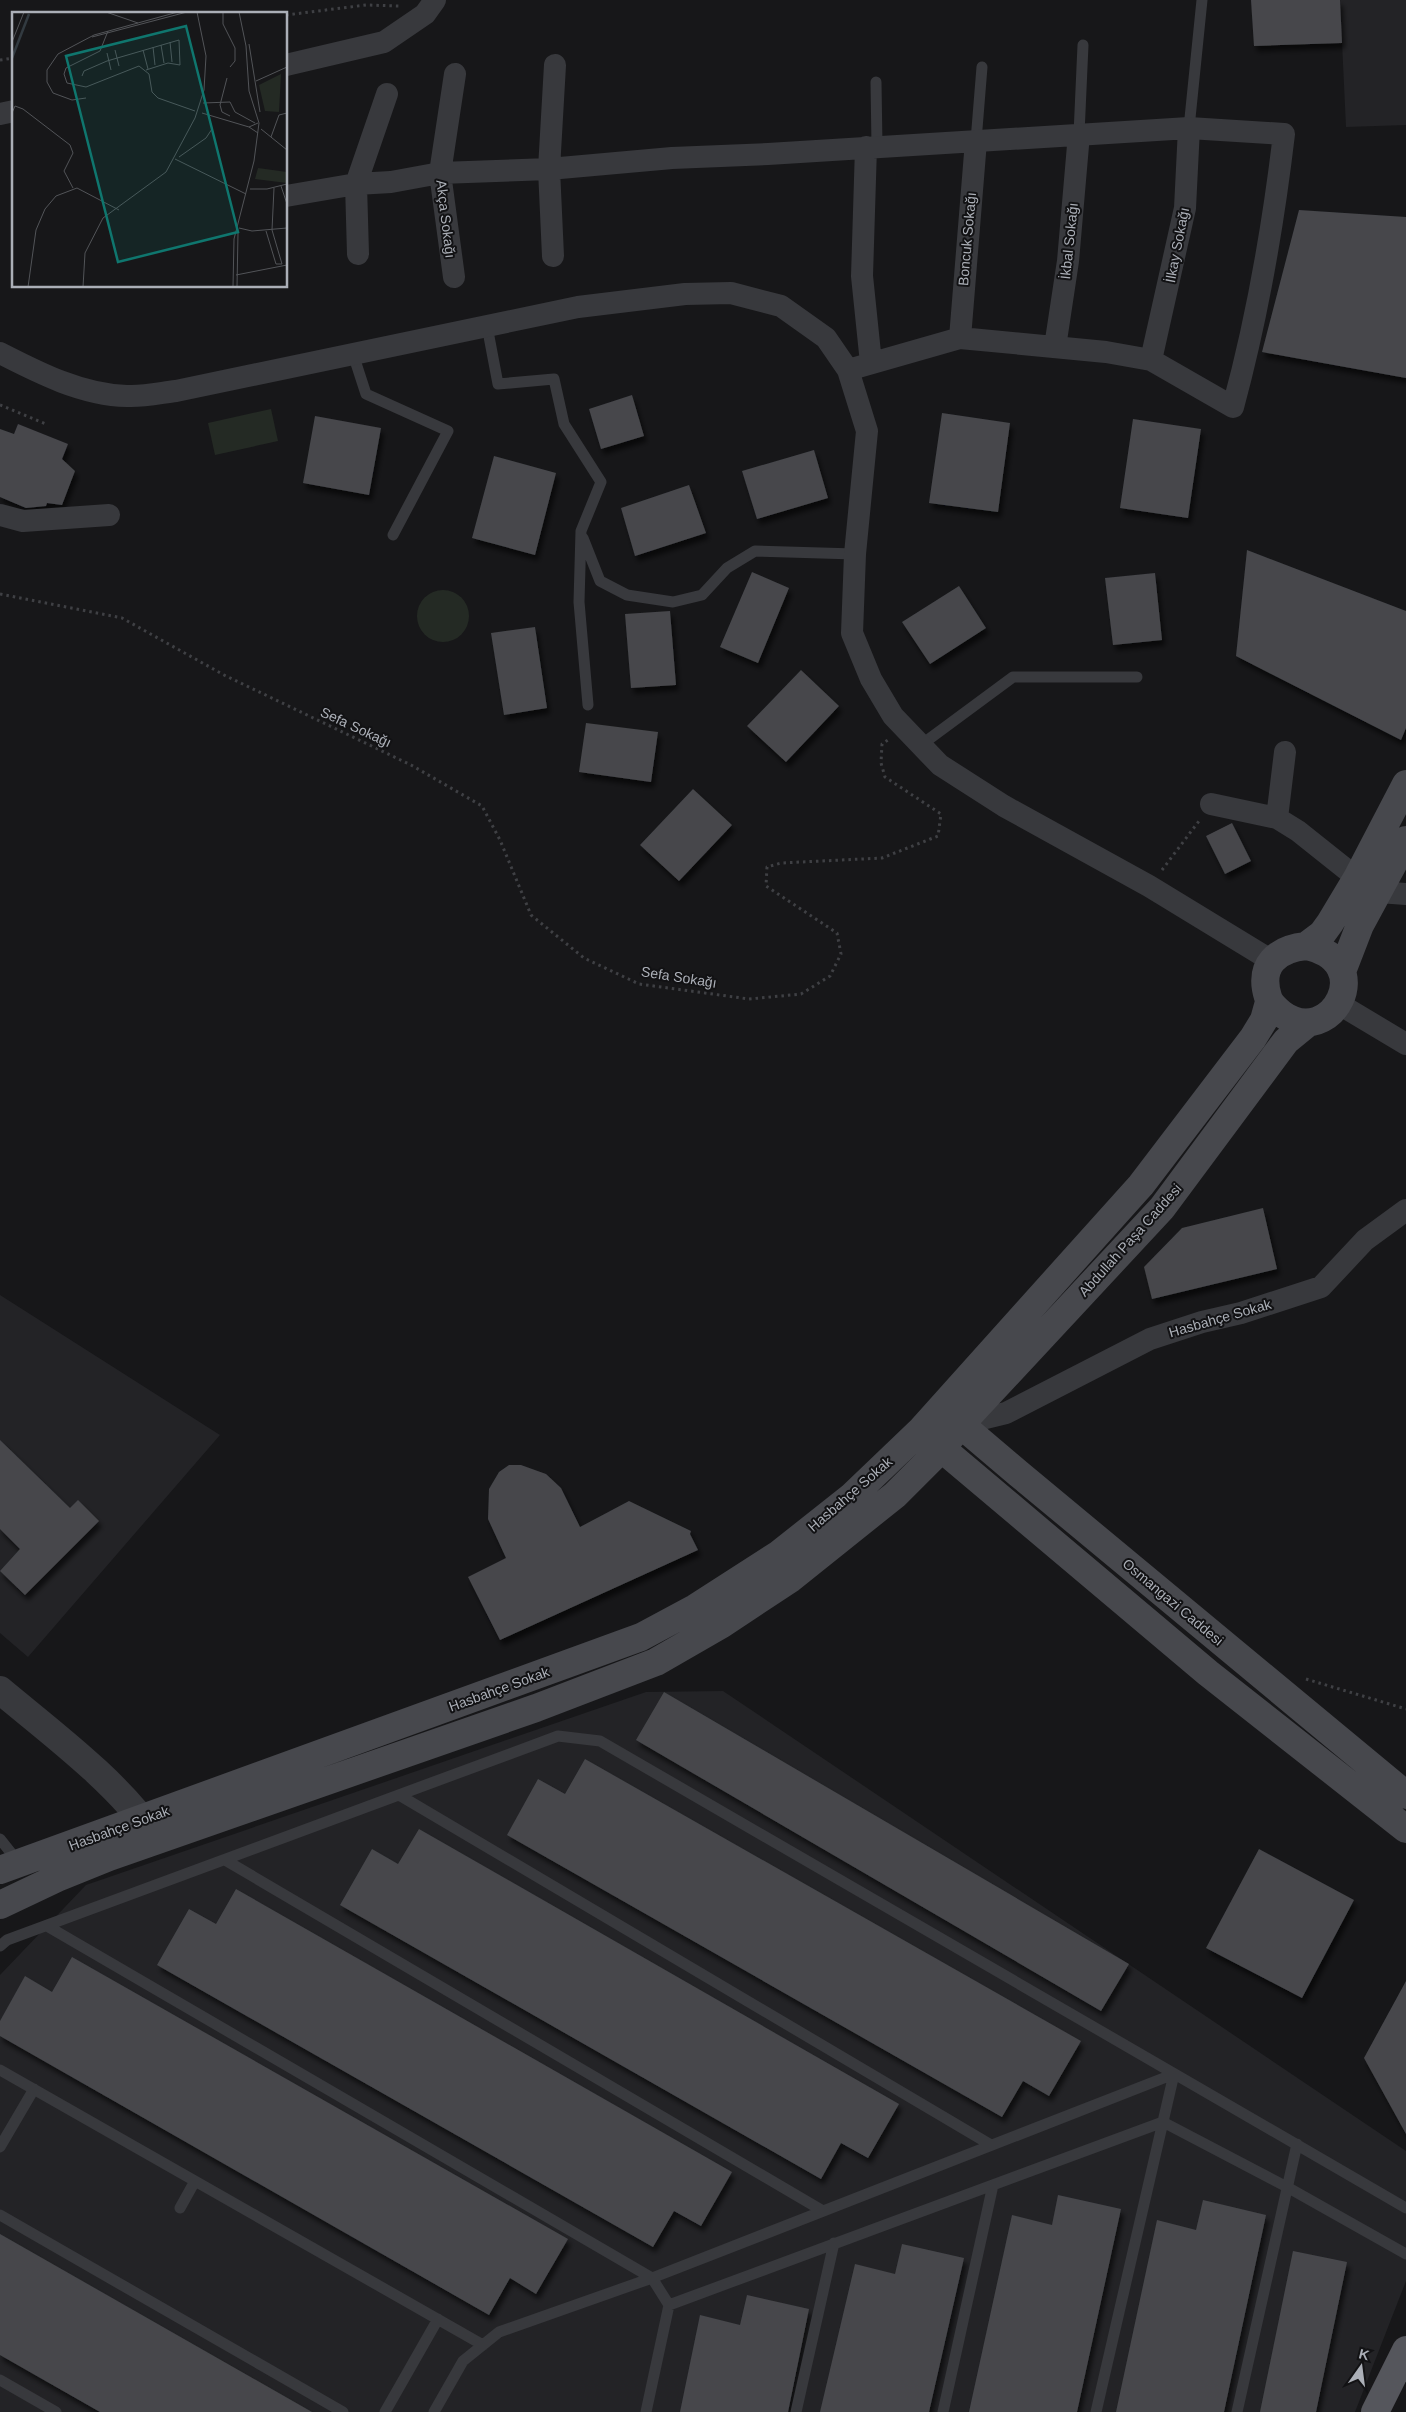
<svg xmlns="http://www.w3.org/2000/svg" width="1406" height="2412" font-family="Helvetica,sans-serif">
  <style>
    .built { fill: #232326 }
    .green { fill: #242a24 }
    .building { fill: #46474b; filter: url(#shadow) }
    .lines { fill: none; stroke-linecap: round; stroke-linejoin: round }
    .path { stroke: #3f4044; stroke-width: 3; stroke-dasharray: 2.5 4; stroke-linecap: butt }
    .service { stroke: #38393d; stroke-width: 11 }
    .minor { stroke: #38393d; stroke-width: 22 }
    .tertiary { stroke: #38393d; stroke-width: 28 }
    .secondary { stroke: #47484d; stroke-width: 28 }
    .primary { stroke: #55565c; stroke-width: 28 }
    .labels { text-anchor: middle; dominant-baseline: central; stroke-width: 4; stroke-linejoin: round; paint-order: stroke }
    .street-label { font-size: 14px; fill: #abafb7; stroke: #121214 }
    .inset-river { fill: none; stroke: #323a40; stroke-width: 2.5 }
    .inset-road { fill: none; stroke: #525458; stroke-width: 1 }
    .view { fill: #0f766e; fill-opacity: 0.15; stroke: #0f766e; stroke-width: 2.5 }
    .inset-edge { fill: none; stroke: #abafb7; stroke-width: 2.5 }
  </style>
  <defs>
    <filter id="shadow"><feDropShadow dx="3" dy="5.5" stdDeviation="2.5" flood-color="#0009"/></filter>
  </defs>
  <rect width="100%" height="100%" fill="#171719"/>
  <path class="built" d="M1340,0H1406V125L1346,127Z
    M0,1295L220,1435L28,1657L0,1633Z
    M723,1691L1406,2151V2281L1355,2412H0V1975L86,1885L646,1692Z"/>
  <path class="green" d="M271,409L278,441L215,455L208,423Z
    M417 616a26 26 0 1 1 52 0a26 26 0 1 1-52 0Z"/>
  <path class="building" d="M1251,0H1340L1342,43L1254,46Z
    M1299,210L1406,217V378L1262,352Z
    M632,395L644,436L601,449L589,409Z
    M942,413L1010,423L998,512L929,503Z
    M315,416L381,428L369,495L303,483Z
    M1133,419L1201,429L1188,518L1120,508Z
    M18,424L68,444L62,459L75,471L62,505L47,503L46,506L26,508L0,497V429L14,434Z
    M814,450L828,498L757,519L742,471Z
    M494,456L556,473L535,555L472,538Z
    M689,485L706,533L635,556L621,508Z
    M1247,550L1406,611V728L1401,740L1236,656Z
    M752,572L789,588L758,663L720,647Z
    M1155,573L1162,640L1113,645L1105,578Z
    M959,586L986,628L930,664L902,622Z
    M670,611L676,685L631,688L625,614Z
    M535,627L547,708L504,715L491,633Z
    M801,670L839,706L786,762L747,726Z
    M586,723L658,732L651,782L579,772Z
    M693,789L732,825L679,881L640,845Z
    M1232,823L1251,861L1225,874L1206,836Z
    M1263,1208L1277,1269L1152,1299L1144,1267L1182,1228Z
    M0,1440L70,1508L78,1500L99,1521L25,1595L0,1571L20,1549L0,1529Z
    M509,1465H521L546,1474L561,1488L580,1527L629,1501L691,1531L690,1534L698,1550L500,1640L468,1577L506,1558L488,1519L489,1489L499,1472Z
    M664,1692L1129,1964L1101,2011L636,1740Z
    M585,1759L1081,2041L1049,2096L1023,2081L1002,2117L507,1835L538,1779L565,1794Z
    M419,1829L899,2104L868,2158L841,2143L821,2179L340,1905L372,1849L398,1864Z
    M1259,1849L1354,1900L1302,1998L1206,1948Z
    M236,1889L732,2172L701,2226L674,2211L653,2247L157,1965L189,1909L216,1924Z
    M72,1957L568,2239L536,2294L510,2278L489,2315L0,2036V2021L25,1976L52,1992Z
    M1406,1981V2134L1364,2058Z
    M1058,2195L1121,2209L1077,2412H969L1012,2215L1052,2225Z
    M1203,2200L1266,2215L1224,2412H1116L1157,2220L1196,2230Z
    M0,2234L312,2412H100L0,2355Z
    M902,2244L964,2258L929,2412H820L855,2264L895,2274Z
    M1293,2251L1347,2262L1316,2412H1260Z
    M747,2295L809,2309L788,2412H680L700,2315L740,2325Z"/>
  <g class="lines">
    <path class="path" d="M286,15L366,5L400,6
      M0,60L14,58
      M0,405L46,424
      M0,594L122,618L224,675L411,765L482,806L500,840L531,915L584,958L639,984L749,999L801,994L830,976L841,954L837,933L766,886L767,867L781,863L882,858L938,836L941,814L885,777L881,763L882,744L888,740
      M1162,870L1199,821
      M1306,1679L1406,1709"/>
    <path class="service" d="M876,82L877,146
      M1189,128L1202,0
      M1079,134L1083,45
      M976,141L982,67
      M487,326L498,384L554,379L564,424L601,482L581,531L579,602L588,705
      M353,354L366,394L448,431L393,535
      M583,538L600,581L627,595L673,602L702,595L727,568L755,551L855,554
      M921,745L1013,677H1137
      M399,1795L991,2145
      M0,1839L19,1863
      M225,1860L823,2211
      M47,1926L652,2278L669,2305L646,2412
      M0,1946L7,1940L558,1736L600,1741L1406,2208
      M0,2070L483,2345
      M0,2147L34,2089
      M180,2208L195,2181
      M0,2215L343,2412
      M669,2305L1163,2122L1287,2187L1406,2254
      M0,2380L56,2412
      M385,2412L438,2319
      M434,2412L463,2361L499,2332L652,2278L1174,2074
      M796,2412L834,2243
      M943,2412L993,2185
      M1096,2412L1174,2074
      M1237,2412L1297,2144"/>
    <path class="minor" d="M286,65L384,42L425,14L435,0
      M0,114L14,111
      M866,147L862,276L871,363
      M286,196L356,184L391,182L440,173L549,169L672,158L768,154L1189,128L1284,134C1273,227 1258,315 1233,407L1151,360L1106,352L960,338L848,370
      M358,254L356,184L387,94
      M553,256L549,169L555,65
      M454,277L440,173L455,74
      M960,338L976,141
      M1055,347L1068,261L1079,134
      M0,353C39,373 82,395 127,396C143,397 160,393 176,391L578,307L685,294L731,293L781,306L826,338L848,370L867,431L855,554L852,633L871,679L893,716L940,765L1004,806L1149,886L1272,961
      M1151,360L1185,208L1189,128
      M0,515L23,521L109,515
      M1211,804L1277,818L1298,831L1357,878
      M1277,818L1285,752
      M1379,892L1406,894
      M1339,1004L1406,1044
      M961,1424L1006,1413L1150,1339L1202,1322L1241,1313L1321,1287L1365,1240L1406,1210"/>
    <path class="tertiary" d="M0,1690C49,1731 119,1783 154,1836"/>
    <path class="secondary" d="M1306,946C1380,961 1331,1050 1282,1014C1276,1009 1270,1004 1268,997C1258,965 1277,949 1306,946Z
      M1306,946L1322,934L1330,923L1357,878L1406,784
      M1343,969L1360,925L1406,840
      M946,1412L1019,1474L1406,1795
      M928,1437L1208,1673L1406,1829
      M0,1870L641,1637L695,1608L779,1554L851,1497L921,1430L1141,1185L1253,1038L1264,1020L1269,1002
      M0,1905L57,1878L109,1857L536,1708L656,1662L722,1624L790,1579L895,1495L942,1448L961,1424L1162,1208L1286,1041L1308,1023"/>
    <path class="primary" d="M1375,2412L1406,2350"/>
  </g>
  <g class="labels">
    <g class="street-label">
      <text transform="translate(446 219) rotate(83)">Akça Sokağı</text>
      <text transform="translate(967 239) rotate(-85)">Boncuk Sokağı</text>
      <text transform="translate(1069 241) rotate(-84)">İkbal Sokağı</text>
      <text transform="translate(1177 245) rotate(-79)">İlkay Sokağı</text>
      <text transform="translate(356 727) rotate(25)">Sefa Sokağı</text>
      <text transform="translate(679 977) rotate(9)">Sefa Sokağı</text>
      <text transform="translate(1130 1240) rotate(-48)">Abdullah Paşa Caddesi</text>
      <text transform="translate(1220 1318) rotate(-16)">Hasbahçe Sokak</text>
      <text transform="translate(850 1494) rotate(-41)">Hasbahçe Sokak</text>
      <text transform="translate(1173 1602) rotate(40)">Osmangazi Caddesi</text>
      <text transform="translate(499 1689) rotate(-20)">Hasbahçe Sokak</text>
      <text transform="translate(119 1828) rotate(-20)">Hasbahçe Sokak</text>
    </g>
  </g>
  <g transform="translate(12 12)">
    <rect width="275" height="275" fill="#171719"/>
    <path d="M269,62L267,100L253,99L247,73ZM246,156L275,160V171L243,167Z" fill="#242a24"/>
    <path class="inset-river" d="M0,46L17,2"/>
    <path class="inset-road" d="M94,0L126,11M211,0V12L223,36V49L218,55M96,19L88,39L54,56L52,62L55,71L74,75L127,54L137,62L140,80L146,86L183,99M80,25L175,0M0,30L12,0M158,30L160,50M237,32L248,100M149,33L152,51M141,35L143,53M103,38L107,54M131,38L136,57M95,41L99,58M70,64L72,59L95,49L167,28L168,53L156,51L134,58M215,66L208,93L210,100L218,104M244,69L275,55M74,86L60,88L41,81L35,70V58L46,42L82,23L166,0M191,91L218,90L223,100L243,111M0,101L3,94L11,97L58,133L61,141L52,159L61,176M190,101L237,115M249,117L275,138M246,121L237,115L246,111M259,125L267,103L275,101M167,145L194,126L200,117M163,147L234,182M269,174L275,192M238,177H255L275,172M227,216L240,219L275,216M254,219L264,252H270L260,218L262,176M224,263L275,253M16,275L24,218L33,197L44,184L65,176L107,198M71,275L73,241L91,206L154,160L183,106L192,78L194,44L185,0M221,275L222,227L242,149L247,111L237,79L234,34L227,0M225,275L226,221"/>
    <path class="view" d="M174,14L226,220L106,250L54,44Z"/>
    <rect width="275" height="275" class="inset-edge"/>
  </g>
  <g transform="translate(1361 2367) rotate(14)" stroke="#121214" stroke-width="4" paint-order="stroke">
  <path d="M0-4L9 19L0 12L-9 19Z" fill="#abafb7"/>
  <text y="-8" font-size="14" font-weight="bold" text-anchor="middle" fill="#abafb7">K</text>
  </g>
</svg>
